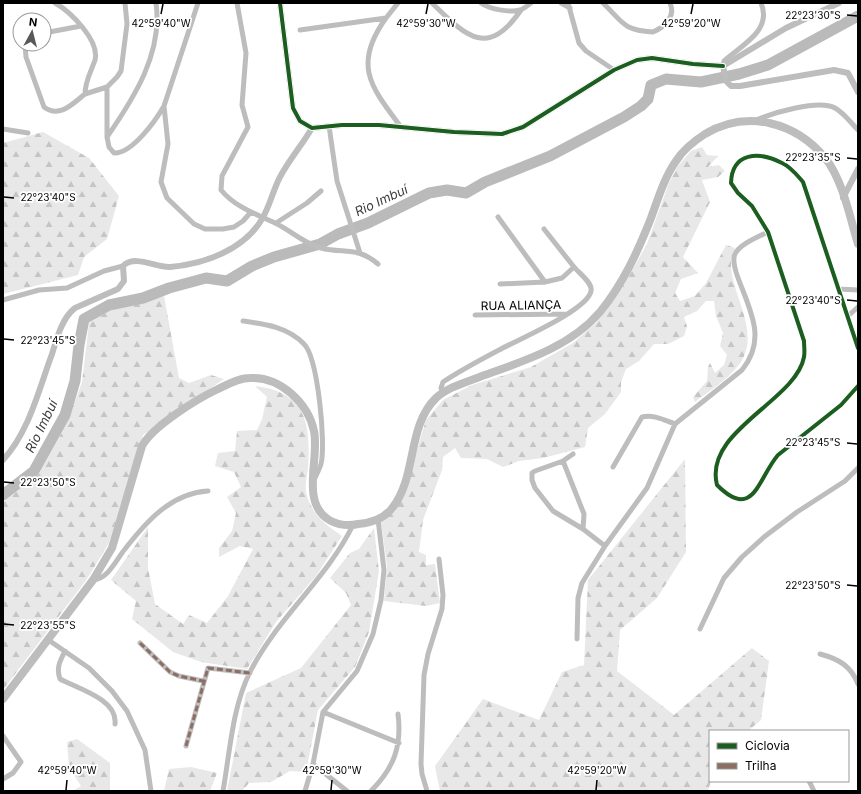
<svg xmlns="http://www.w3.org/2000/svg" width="861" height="794" font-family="Inter,sans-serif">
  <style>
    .forest { fill: url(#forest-firs) }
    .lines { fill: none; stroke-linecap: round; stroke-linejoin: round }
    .river { stroke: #bababa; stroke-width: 11 }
    .minor { stroke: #bdbdbd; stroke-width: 5 }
    .tertiary { stroke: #bdbdbd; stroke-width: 6 }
    .primary { stroke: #bdbdbd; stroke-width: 8 }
    .quiet { stroke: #8d6e63; stroke-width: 3; stroke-dasharray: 6 3; stroke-linecap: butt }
    .cycleway-casing { stroke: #fff; stroke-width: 6 }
    .cycleway { stroke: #1b5e20; stroke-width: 4 }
    .ticks { fill: none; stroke: #000; stroke-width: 1.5 }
    .labels { text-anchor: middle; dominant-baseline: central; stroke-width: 3.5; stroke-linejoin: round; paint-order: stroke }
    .street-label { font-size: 12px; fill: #000; stroke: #fff }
    .water-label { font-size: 13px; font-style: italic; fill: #3e3e3e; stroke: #fff }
    .ticks-label { font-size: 10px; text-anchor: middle; fill: #000; stroke: #fff; stroke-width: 3.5; stroke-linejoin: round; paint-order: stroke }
  </style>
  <defs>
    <pattern id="forest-firs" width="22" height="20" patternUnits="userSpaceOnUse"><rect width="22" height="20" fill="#e8e8e8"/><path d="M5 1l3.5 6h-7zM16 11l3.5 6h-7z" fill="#c5c5c5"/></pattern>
  </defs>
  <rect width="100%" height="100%" fill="#fff"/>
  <path class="forest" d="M43,132L89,158L119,196L107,239L84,257L78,275L3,294V143Z
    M702,147L707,155L718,156L708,167L719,165L725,171L718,177L702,180L710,202L683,257L698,273L681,279L675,293L680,301L695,296L706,283L726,245L735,248C717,280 768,329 738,366C727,380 709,391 695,402L693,397L707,381L708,367L710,363L715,373L724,365L727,355L720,346L723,333L716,316L714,301H706L697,311L684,317L687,326L684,336L668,344H654L639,361L626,369L621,382V392L605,414L588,428L585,447L543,458L519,461L503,467L487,459L461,458L455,448L443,457L442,470L423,520L419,552L426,555V565L435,564L440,603L426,606L384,601L387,567L381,521L396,510L404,493L426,420L443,400L472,385L531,367L573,343L597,322L625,283L647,244L669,183L677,167L691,151Z
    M164,296L179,378L189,383L211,375L224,379L143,435L109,543L87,579L3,690V502L39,474L67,423L82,382L89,323L110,310Z
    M255,386C306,392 311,423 308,468C307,476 304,488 307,496C314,517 325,524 342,536L316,576L276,622L247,669L201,662L173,652L132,619L136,601L111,580L148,527V568L155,604L183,624L189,615L207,623L228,596L253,549L240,546L219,557V548L232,531L236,513L227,497L241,487L234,472L215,466L218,453L235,451L237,431L257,430L262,419L267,397Z
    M685,459L686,552L657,598L620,630L617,671L674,715L752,648L769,661L761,720L748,731H710L711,781L708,791H440L435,766L483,699L539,720L562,672L584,665L588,580Z
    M374,528L379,571L369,632L355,667L318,710L306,772L290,771L271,782L249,783L242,791H227L246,693L301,668L351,605L346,593L330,578L350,553L359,549Z
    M77,739L110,763V791H73L81,786L69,767L67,742Z
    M191,767L217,773L210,791H164L169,769Z"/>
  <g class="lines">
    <path class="river" d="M3,495L34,471L65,415L75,381L79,345L84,319L109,305L143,298L169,288L206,278L227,281L252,266L274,257L320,244L338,234L368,223L429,193L447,190L466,193L485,182L550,156L624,117L641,106L648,99L651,85L666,79L701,82L739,74L768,65L858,16"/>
    <path class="minor" d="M55,3C71,12 100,41 95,60C91,72 85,81 85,94L107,87
      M156,3C163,53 134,98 107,137L109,147L114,153C132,154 156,120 164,106L198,3
      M237,3L246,53L242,105L248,127L222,176L221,190C235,207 256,214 275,223C292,231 301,242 321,248C344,254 357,246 378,264
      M432,3C466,36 487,59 521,10
      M481,3C489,9 510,13 520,10C524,9 528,5 531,3
      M561,3L570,8
      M568,3L579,43L586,51L614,70
      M603,3C623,22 622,30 653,32C665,27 676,16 670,3
      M386,18C352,65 371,87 401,127
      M300,30L386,18L398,3
      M44,33L81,26
      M25,44L26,57L44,107C60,119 73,103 85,94
      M723,66L724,61C740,46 773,31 761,3
      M164,106L168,144L161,182L167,198L194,224L205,229H223L234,227L243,221L251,212
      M756,120C773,113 818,99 835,108C844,113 851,123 858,130
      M329,126L337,181L360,253
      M3,129L28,133
      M107,137V87L117,77L121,71L127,24L125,3
      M498,217L545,282
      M276,223L307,203L321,191
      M544,229L574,267
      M838,289L858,290
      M3,300L39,290L67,288L104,271L123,266
      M475,315L567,314
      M848,316L858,307
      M243,321C265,324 288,327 304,344C318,358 326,444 321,464C320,468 317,473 315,478
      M858,348L803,182C797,175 791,167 782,163C759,151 732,152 731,183L738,193L752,206L768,232L804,341C804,346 805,352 804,357C796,401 703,431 717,485C754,522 758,478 778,455L841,405L858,386
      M444,393L441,388L443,382C461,370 480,360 499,350C517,340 588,310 591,291C593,283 579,273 574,267L562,278L545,282L500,284
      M573,454L563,461L535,471L532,473V480L535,488L553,511L583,529L605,546
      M563,461L584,514L583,529
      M613,467L642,417C653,414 664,420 675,424
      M93,580C108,579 116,560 125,549C146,522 171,493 208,491
      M700,629L724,578L742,557L764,537L797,512L845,481L858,468
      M47,639L89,668L112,691L127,711L145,750L151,791
      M577,639L578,598L582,583L605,546L647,488L675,424L742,370C768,338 749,309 737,275C735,269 732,260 735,254C740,244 758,237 768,232
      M140,643L170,672L179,676L203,681
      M65,651C60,661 56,668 60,679C76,688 118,699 115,724
      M820,654C839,659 851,666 858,684
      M323,712L399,743
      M3,736L21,762L13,773L3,779
      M186,746L208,668L250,673
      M313,764L347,791
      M809,781L814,791
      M223,791C230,752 232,708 250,672C277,618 326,580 353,525
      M305,791L313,764L323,712L357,671L373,634L381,600L384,570L378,519
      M371,791C394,768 402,746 398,714
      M427,791L422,774L421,764L424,675L428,654L442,609L443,595L439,559"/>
    <path class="tertiary" d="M280,3L293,108L300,121L312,128L342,125H379L454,132L502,134L523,127L614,70L637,60L652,58L693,64L723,66
      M723,66L726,81L731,86H740L834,70L848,73L858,92
      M723,66L786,28L839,3
      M843,198L858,169
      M3,460C29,432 39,389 52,354C57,338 62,318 75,308L118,289L124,281L123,266C135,254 156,268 170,267C204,264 244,250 262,219C270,206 273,190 280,177C289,160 302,145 312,128"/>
    <path class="primary" d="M3,699L93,580L112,548L142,446C153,426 197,399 218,389C228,384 239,378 250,378C280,376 308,403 314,431C320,459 299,504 331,521C339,525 349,526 358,524C371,523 385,518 393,507C417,476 407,426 436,398C448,387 467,382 482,376C524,361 570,347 600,312C623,284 638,251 651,218C658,199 664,178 676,161C683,150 694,141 705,134C747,109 796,122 826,159C843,181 850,218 858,244"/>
    <path class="quiet" d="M140,643L170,672L179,676L203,681
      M186,746L208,668L250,673"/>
    <g class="cycleway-casing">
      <path id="cycleway" d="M280,3L293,108L300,121L312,128L342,125H379L454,132L502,134L523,127L614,70L637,60L652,58L693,64L723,66
        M858,348L803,182C797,175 791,167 782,163C759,151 732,152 731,183L738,193L752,206L768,232L804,341C804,346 805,352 804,357C796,401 703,431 717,485C754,522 758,478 778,455L841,405L858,386"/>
    </g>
    <use href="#cycleway" class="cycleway"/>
  </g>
  <path class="ticks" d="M161,14L163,4M426,14L428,4M691,14L693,4M847,15L857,16M847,158L857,159M4,197L14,198M847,300L857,301M4,339L14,340M847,443L857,444M4,482L14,483M847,585L857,586M4,624L14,625M66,790L67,780M331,790L332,780M596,790L597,780"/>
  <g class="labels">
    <g class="street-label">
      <text transform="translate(521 305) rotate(-1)">RUA ALIANÇA</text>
    </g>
    <g class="water-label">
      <text transform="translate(381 200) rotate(-25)">Rio Imbuí</text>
      <text transform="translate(41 426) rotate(-64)">Rio Imbuí</text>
    </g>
  </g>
  <g class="ticks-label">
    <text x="813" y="19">22°23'30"S</text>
    <text x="161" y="27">42°59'40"W</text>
    <text x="426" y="27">42°59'30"W</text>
    <text x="691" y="27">42°59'20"W</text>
    <text x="813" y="161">22°23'35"S</text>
    <text x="48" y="201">22°23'40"S</text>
    <text x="813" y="304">22°23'40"S</text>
    <text x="48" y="344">22°23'45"S</text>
    <text x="813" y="446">22°23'45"S</text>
    <text x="48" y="486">22°23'50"S</text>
    <text x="813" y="589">22°23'50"S</text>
    <text x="48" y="629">22°23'55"S</text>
    <text x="67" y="774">42°59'40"W</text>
    <text x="332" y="774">42°59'30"W</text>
    <text x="597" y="774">42°59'20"W</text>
  </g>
  <rect width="861" height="794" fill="none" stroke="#000000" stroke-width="8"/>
  <rect x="709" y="730" width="140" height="52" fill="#ffffff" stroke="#999999"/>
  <rect x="717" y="743" width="20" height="6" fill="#1b5e20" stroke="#999999"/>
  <text x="745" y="750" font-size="12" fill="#000000">Ciclovia</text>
  <rect x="717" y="763" width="20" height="6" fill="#8d6e63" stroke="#999999"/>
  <text x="745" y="770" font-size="12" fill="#000000">Trilha</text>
  <g transform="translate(32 32) rotate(7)"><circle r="19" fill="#ffffff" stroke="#999999"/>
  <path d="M0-3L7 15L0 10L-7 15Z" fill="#595959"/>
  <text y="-6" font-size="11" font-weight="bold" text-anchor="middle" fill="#000000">N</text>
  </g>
</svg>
